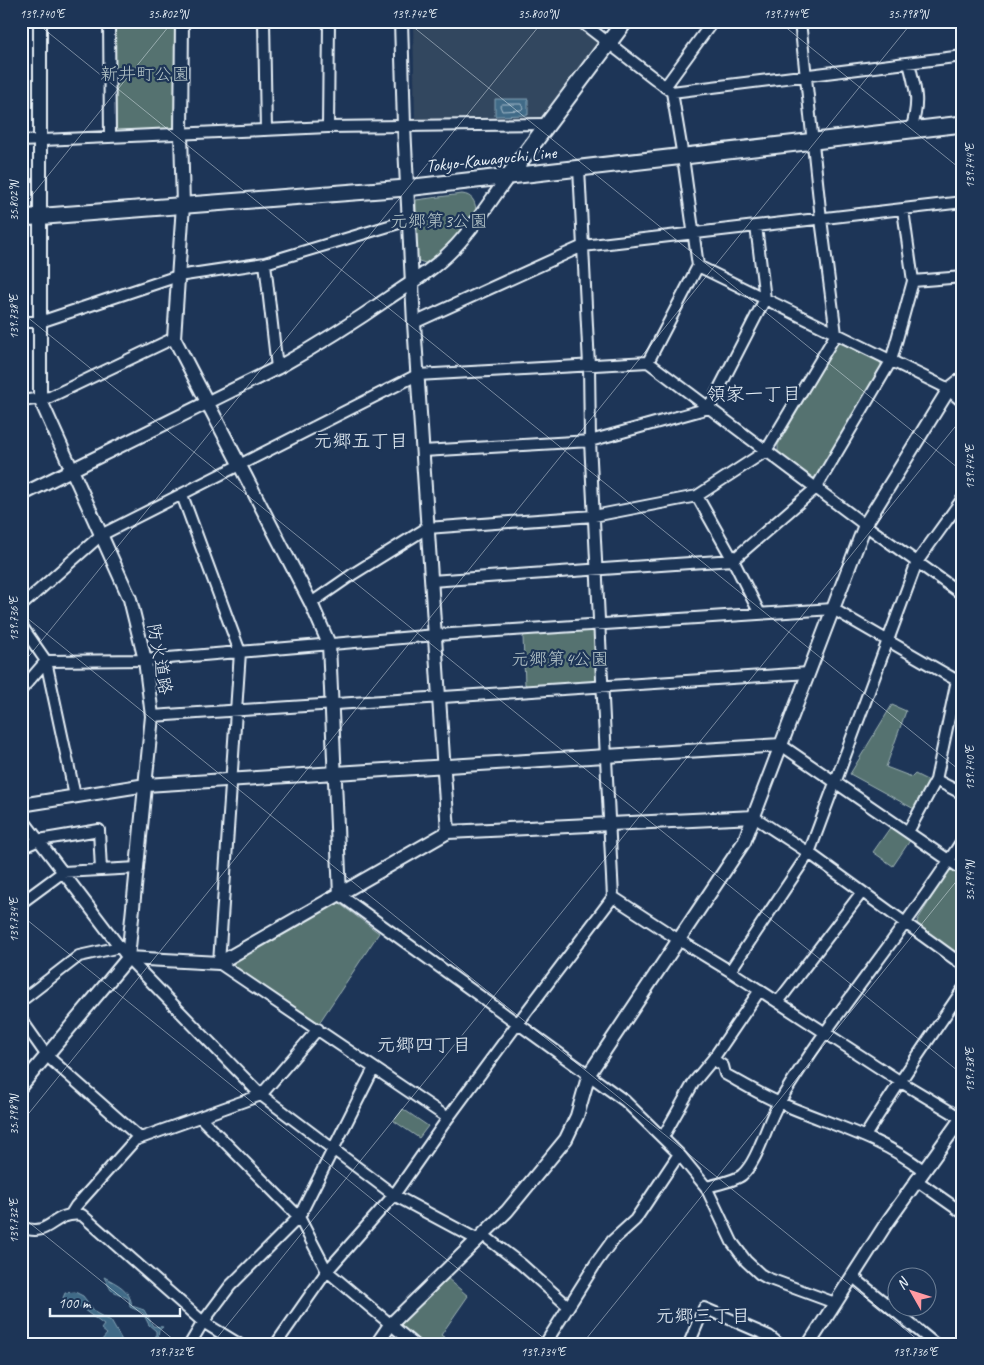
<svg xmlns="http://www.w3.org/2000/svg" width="984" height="1365" font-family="Caveat,'Klee One',sans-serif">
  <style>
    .built { fill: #33465f }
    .green { fill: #557270; stroke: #9eb2b4 }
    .water { fill: #406b87; stroke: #83a1b4 }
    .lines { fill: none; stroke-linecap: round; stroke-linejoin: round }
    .shore { stroke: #a5bbcb; stroke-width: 1 }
    .minor-casing { stroke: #e8f1f8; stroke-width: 14 }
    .tertiary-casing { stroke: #e8f1f8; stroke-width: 16 }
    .secondary-casing { stroke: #e8f1f8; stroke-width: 19 }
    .minor { stroke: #1d3557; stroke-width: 10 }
    .tertiary { stroke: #1d3557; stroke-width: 12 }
    .secondary { stroke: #1d3557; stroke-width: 15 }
    .ticks { fill: none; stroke: #e8f1f8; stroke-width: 1; stroke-opacity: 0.45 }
    .labels { text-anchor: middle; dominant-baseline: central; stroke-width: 4.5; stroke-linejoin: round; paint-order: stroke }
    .park-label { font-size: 18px; fill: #b5c5c8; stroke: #1d3557 }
    .street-label { font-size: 18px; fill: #e8f1f8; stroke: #1d3557 }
    .neighbourhood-label { font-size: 19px; fill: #e8f1f8; stroke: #1d3557 }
    .neatline { fill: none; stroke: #e8f1f8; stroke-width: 2 }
    .ticks-label { font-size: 12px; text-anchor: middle; fill: #e8f1f8 }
  </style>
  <rect width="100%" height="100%" fill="#1d3557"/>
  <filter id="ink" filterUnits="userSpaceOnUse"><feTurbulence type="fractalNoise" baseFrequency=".02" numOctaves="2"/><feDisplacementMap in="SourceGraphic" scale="10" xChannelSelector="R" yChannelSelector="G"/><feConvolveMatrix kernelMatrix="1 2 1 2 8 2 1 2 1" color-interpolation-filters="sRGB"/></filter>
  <g filter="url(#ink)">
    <path class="built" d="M413,21H573L599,40V46L546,116L541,119L418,121L415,118Z"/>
    <path class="green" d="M112,21H177V126L173,131L117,133L113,129Z
      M462,194C472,195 475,201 476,210L453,240L430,262L425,263L419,261L416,258L414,214H416V200Z
      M837,343H840L880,362L882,368L818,477L813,478L778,452V445Z
      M591,630L595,634L597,678L592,684L529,688L525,684L523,637L526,634Z
      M892,705L906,711L886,767L912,777L915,774L931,782L916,810L850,774Z
      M892,825L911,839L893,866L873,852Z
      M949,870H954L963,875V959L918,926L917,921Z
      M340,904L379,933L319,1023L233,966L235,959L333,905Z
      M403,1109L428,1126L419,1138L394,1121Z
      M447,1278L468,1296L441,1335L453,1344H419L399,1328L398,1324Z"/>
    <path class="water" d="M495,99H528V115L495,116Z
      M104,1277C117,1284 130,1289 132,1306L144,1310L153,1326L163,1327L159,1330L158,1338L154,1344H152L156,1337V1331L149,1325L143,1313L130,1307L129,1299L111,1290Z
      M65,1293L75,1292L83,1296L96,1313L111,1321L124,1344H102L101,1341L107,1334L101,1329L104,1325L75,1303L73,1305L63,1298Z"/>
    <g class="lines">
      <path class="shore" d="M503,104H521L523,108L521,110L502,111L500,106Z"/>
      <g class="minor-casing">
        <path id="minor" d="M109,21L110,136
          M264,21L266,130
          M580,21L672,92L683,157L698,266L648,362
          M909,63C916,91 920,101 911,130
          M665,87L713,21
          M672,92L963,56
          M328,127L329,21
          M21,141L328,127L547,124
          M265,263L277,368
          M698,266L949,389
          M913,281L963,277
          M21,322H40L178,276L265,263L409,220
          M414,323L583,246L963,202
          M21,401L50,397L174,338
          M423,451L590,441L709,408L765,299L756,226
          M182,495L240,652L219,963L448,1118
          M697,496L733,560L760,614
          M431,581L733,560L816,488L891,361L913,281L903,210
          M311,603L353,574L427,528L594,516L697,496L766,451L836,334L821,219L800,21
          M21,606L101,535L417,375L648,362L865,525L963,595
          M21,625L46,661L75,796
          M21,690L46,661L145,660L436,635L833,609L963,684
          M152,716L809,673
          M781,745L963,870
          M936,780L963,794
          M21,817L128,958L261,1095L394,1195L478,1240
          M754,817L809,853L963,965
          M908,832L936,780L957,680
          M21,848L39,840L99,830L101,870
          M340,895L625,1101L679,1154L706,1187L732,1242L746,1261L760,1274L767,1278L835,1303
          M613,897L679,940L730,971L901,1082L961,1118
          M21,903L63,872L138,868
          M730,971L809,853L917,562L963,498
          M21,1001L79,956L120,947
          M778,1002L862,892
          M21,1019L47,1056L140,1138
          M713,1059L723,1066L725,1074C743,1084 761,1095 780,1103C828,1124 881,1137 923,1170
          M200,1117L299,1217L327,1271L414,1344
          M865,1136C896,1086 930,1038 963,989
          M663,1137L694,1082L713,1059L760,990
          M916,1180L963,1213
          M706,1187C715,1185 736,1180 742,1175C759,1160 767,1121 780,1101C835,1010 906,930 963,839
          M71,1214L76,1206L135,1140L261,1095L318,1029
          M21,1227C52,1239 50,1211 82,1215L203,1322L239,1344
          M483,1235L521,1264L568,1306
          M852,1276L935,1344
          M190,1344L203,1322L230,1286L299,1217L374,1068
          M276,1344L327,1271L394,1195L448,1118L518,1023L613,897L590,441L589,365L579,168
          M545,1344L596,1263L612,1241L635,1220L679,1154
          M689,1344L704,1308L769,1336L779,1344"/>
      </g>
      <g class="tertiary-casing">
        <path id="tertiary" d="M182,21L181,134L183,205L174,338L311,603L329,644L340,895
          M401,21L404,126L414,323L448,832
          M949,389L963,401
          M21,495L277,368C316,346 353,323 390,297C411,283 435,268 453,249C474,228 490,201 508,177
          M21,805L146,785L781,745
          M128,958L219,963L448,832L754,817
          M21,1086L128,958L152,716L145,660L130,599L40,399V21
          M377,1344L390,1325L507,1211L566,1139L577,1116L589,1074L744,842L865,525L949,389L963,378
          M809,1344L886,1224L963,1116"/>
      </g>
      <g class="secondary-casing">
        <path id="secondary" d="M508,177L625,21
          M21,218L406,188L963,124"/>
      </g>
      <use href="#minor" class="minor"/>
      <use href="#tertiary" class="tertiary"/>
      <use href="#secondary" class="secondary"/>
    </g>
  </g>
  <path class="ticks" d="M34,21L963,773M406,21L963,472M778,21L963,171M21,209L173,21M21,312L963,1075M21,613L923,1344M21,666L543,21M21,915L551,1344M21,1123L913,21M21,1216L179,1344M212,1344L963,417M582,1344L963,873M952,1344L963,1330"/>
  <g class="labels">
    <g class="park-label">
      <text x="145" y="74">新井町公園</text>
      <text x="439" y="221">元郷第3公園</text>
      <text x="560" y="659">元郷第4公園</text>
    </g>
    <g class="street-label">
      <text transform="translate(491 159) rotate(-6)">Tokyo-Kawaguchi Line</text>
      <text transform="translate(160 659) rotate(80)">防火道路</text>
    </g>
    <g class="neighbourhood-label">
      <text x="754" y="394">領家一丁目</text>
      <text x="361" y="441">元郷五丁目</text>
      <text x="424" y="1045">元郷四丁目</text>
      <text x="703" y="1316">元郷三丁目</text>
    </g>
  </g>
  <rect width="984" height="1365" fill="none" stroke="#1d3557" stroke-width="55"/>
  <g transform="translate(912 1292) rotate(309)"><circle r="24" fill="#1d3557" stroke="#6e8097"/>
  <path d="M0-4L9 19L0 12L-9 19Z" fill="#ff9aa2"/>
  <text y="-8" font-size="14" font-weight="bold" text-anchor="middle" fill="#e8f1f8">N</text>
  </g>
  <path d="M50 1308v8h130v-8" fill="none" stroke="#e8f1f8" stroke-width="2.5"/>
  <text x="58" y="1308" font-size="15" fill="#e8f1f8" stroke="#1d3557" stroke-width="4" paint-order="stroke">100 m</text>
  <rect x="28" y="28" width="928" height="1310" class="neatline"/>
  <g class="ticks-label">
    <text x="42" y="18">139.740°E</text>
    <text x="168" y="18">35.802°N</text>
    <text x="414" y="18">139.742°E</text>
    <text x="538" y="18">35.800°N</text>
    <text x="786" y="18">139.744°E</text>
    <text x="908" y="18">35.798°N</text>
    <text transform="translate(970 166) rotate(-90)" y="4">139.744°E</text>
    <text transform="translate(14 201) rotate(-90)" y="4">35.802°N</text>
    <text transform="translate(14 317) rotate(-90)" y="4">139.738°E</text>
    <text transform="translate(970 467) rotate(-90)" y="4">139.742°E</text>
    <text transform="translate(14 619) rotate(-90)" y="4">139.736°E</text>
    <text transform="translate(970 768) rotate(-90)" y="4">139.740°E</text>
    <text transform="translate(970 881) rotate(-90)" y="4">35.794°N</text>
    <text transform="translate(14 920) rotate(-90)" y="4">139.734°E</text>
    <text transform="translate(970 1070) rotate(-90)" y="4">139.738°E</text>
    <text transform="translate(14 1115) rotate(-90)" y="4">35.798°N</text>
    <text transform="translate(14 1221) rotate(-90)" y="4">139.732°E</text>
    <text x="171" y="1356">139.732°E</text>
    <text x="543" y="1356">139.734°E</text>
    <text x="915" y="1356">139.736°E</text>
  </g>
</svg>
